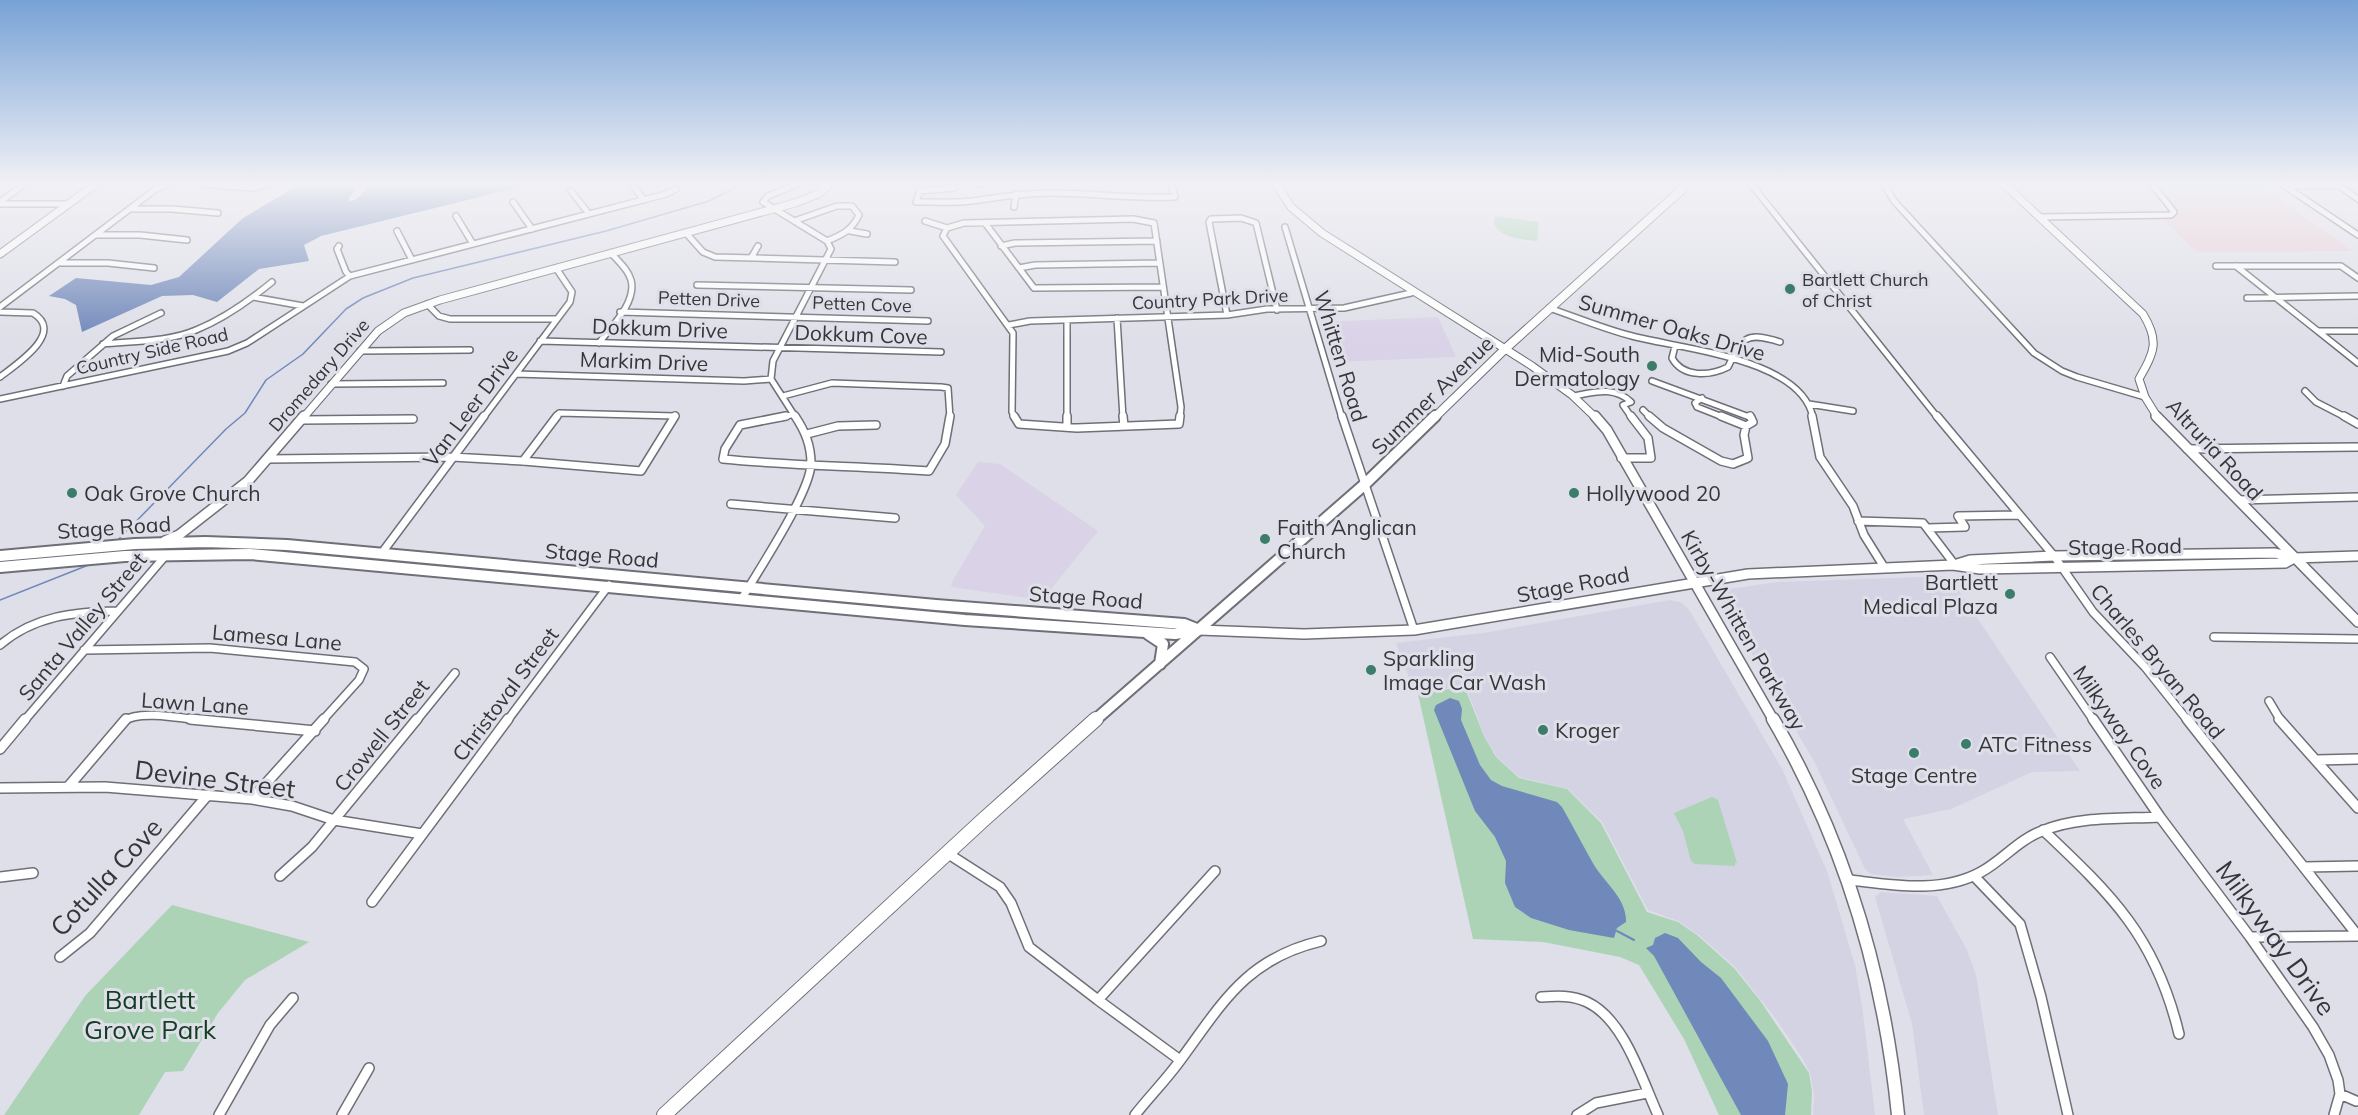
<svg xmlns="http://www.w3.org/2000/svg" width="2358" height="1115" font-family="Mulish,sans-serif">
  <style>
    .built { fill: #d3d3e4 }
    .industrial { fill: #dad2e7 }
    .education { fill: #e8ced5 }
    .green { fill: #add3b6 }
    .water { fill: #7088ba }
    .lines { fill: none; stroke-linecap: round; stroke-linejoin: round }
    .stream-far1 { stroke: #7088ba; stroke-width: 1.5 }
    .stream { stroke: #7088ba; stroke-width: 2 }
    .street-far2-casing { stroke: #6f6f78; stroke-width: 8 }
    .street-far1-casing { stroke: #6f6f78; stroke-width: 10 }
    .street-casing { stroke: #6f6f78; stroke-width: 12 }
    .secondary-far2-casing { stroke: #6f6f78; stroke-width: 9 }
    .secondary-far1-casing { stroke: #6f6f78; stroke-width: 12 }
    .secondary-casing { stroke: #6f6f78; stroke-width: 15 }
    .primary-far2-casing { stroke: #6f6f78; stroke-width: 10 }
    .primary-far1-casing { stroke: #6f6f78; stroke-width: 14 }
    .primary-casing { stroke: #6f6f78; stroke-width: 16 }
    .street-far2 { stroke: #fff; stroke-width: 5 }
    .street-far1 { stroke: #fff; stroke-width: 7 }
    .street { stroke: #fff; stroke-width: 9 }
    .secondary-far2 { stroke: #fff; stroke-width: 7 }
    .secondary-far1 { stroke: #fff; stroke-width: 9 }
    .secondary { stroke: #fff; stroke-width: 12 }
    .primary-far2 { stroke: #fff; stroke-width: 8 }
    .primary-far1 { stroke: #fff; stroke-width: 10 }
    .primary { stroke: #fff; stroke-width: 14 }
    .poi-dot { fill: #3c7c6b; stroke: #dfdfe9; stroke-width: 2 }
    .labels { text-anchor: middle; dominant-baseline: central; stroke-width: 6; stroke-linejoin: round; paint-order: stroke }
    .far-poi-label { font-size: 18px; fill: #36363a; stroke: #dfdfe9; text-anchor: start }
    .far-street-label { font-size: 18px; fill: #36363a; stroke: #dfdfe9 }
    .street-label { font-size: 21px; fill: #36363a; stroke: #dfdfe9 }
    .poi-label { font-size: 21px; fill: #36363a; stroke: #dfdfe9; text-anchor: start }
    .near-street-label { font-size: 26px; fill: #36363a; stroke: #dfdfe9 }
    .near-park-label { font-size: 26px; fill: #143e22; stroke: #dfdfe9 }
  </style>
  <rect width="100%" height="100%" fill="#dfdfe9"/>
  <path class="built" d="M1949,576L2080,771L2032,772L1951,809L1903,819L1933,875L1898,877L1871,874L1865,869L1815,763L1721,601L1723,594L1730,589L1778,582Z
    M1670,600L1682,603L1690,611L1782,769L1827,871L1855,965L1863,1013L1875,1115H1813L1814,1094L1810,1073L1801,1056L1773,1015L1735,967L1699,935L1678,921L1648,910L1602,822L1568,789L1519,777L1497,757L1485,737L1468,692L1463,687L1414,691L1396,643L1483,633Z
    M1881,892L1937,896L1967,950L1976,975L1998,1115H1924L1912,1024L1875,897Z"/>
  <path class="industrial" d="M1438,317L1456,357L1335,362L1322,322Z
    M978,462L1000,464L1098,531L1042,600L951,587L953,580L985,526L956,495Z"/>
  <path class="education" d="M2163,190H2267L2353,251L2197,252L2161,218L2176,216L2177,209Z"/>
  <path class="green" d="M2156,184H2257L2267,190H2163Z
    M1495,216L1539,222L1537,241C1522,239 1502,239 1494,224Z
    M1460,687L1467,693L1484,736L1496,757L1519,778L1567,789L1601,823L1647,912L1678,922L1697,935L1734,968L1759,999L1809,1073L1812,1091L1811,1115H1719L1684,1039L1639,965L1620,957L1543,942L1473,939L1418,694Z
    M1712,797L1718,800L1737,863H1735V866L1695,864L1691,861L1683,831L1674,813Z
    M172,905L309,942L245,980L218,1013L183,1071L165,1072L139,1115H4L85,996Z"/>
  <path class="water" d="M300,184H352L354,191L348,200L351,201L357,199L368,187L383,184H532L321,236L304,245L309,261L259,269L217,302L193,295L162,296L82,332L76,305L65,299L49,296L76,278L151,285L179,277L243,218Z
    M1450,698L1459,701L1462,709L1461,720L1480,765L1491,780L1502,786L1557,802L1562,807C1573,826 1583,846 1594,865C1605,883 1627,899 1626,922L1617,928L1614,938L1569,930L1531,918L1515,907L1505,883L1506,861L1495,837L1475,811L1434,710L1436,705Z
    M1665,933L1678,938L1701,962L1721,978L1768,1041L1788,1084L1785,1115H1741L1654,956L1646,948L1653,945L1655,938Z"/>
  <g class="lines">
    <path class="stream-far1" d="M117,541L226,429L245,413L266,380L303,354L346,309L363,298L413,278L606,231L709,201L743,184
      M0,600L91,564"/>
    <path class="stream" d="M1617,931L1634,940"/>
    <g class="street-far2-casing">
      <path id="street-far2" d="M202,184L251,188L269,184
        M631,184L644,200
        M922,184L916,202C934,202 954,203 972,201C998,197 1023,193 1050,193C1092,193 1133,199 1175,197L1171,184
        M980,184H983
        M1751,184L1938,418
        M1884,184L1894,201L2034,353L2062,371L2077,377L2145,397
        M2282,184L2358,235
        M2286,186H2339L2358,199
        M571,191L589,214
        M920,191L954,188
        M0,202L24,184
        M513,202L532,229
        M0,204H69
        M1014,207L1016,194
        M129,209H172L218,213
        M456,216L473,244
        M2040,217L2171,215L2174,212L2152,184
        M794,221L837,206H852L859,215C852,230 842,235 827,241
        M925,221L947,228
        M985,223L1034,288L1163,287
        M1285,227L1342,418
        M397,231L412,260
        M850,231L867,234
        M686,233L703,252L715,257L895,262
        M96,235H140L187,240
        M339,246L337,249L346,272L350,276
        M1001,246L1015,243L1157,241
        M751,258L758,246
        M60,263H108L154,268
        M2216,266H2341L2358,278
        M2236,266L2358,363
        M1019,268L1035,265L1160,263
        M697,285L911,290
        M253,297L303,306
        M2247,298L2358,296
        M427,304L439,316L450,319H557
        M0,307L156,189L168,184
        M1549,308C1576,317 1604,329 1632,336C1680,349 1802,358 1813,418
        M0,312L33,313C66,333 15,365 0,377
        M620,312L928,321
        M1227,315L1209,222L1211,219L1241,218L1256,223L1277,310
        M1117,318L1123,418
        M1067,320V418
        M1009,325L1030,321L1227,315L1267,309L1344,308L1411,293
        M2319,331H2358
        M540,341L941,352
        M599,343C611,327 637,302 631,280C628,269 618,261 611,253
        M103,344C133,341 168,342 196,330C223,319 250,300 272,282
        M1675,346L1672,358C1683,378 1710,376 1728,367C1742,338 1745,331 1780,342
        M360,351L470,350
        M516,374L744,381L771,379
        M1652,381L1752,418
        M331,384L443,383
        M63,386L67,376L113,336L161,313
        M2305,391L2316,402L2347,418
        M783,396L832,383L941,387L948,388L950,418
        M1574,396C1595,392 1614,386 1631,402L1623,405L1632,418
        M1702,398L1695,403L1697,407L1725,418
        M0,399L228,351L247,343L350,276L666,194L676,189
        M1809,404L1853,411
        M1643,410L1651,418
        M483,418L570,302L572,292L556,268
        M555,418L559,413L675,416L674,418
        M780,418L794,414
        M796,418L771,379L773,361L831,249L827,241L763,202L768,196L798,184
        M1015,418L1012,412L1013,333L943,236L947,228L964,223L1133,219L1154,223L1181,407L1180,418"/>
    </g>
    <g class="street-far1-casing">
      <path id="street-far1" d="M786,416L740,425L725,449L723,459C791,466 860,466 929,471L945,444L950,416
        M1014,416L1019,424L1077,428L1179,424L1180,416
        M1067,416V427
        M1123,416L1124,426
        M1342,416L1414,630
        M1649,416L1663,428L1721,461L1733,464L1748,458L1744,435L1746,426L1753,422L1750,416
        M1721,416L1746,426
        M1812,416L1820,457L1853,506L1864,535L1884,567
        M1937,416L2054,556L2093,612L2145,667L2188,721
        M2344,416L2358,424
        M301,420L413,419
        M807,434L838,426L876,425
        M2187,449L2358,447
        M1621,458H1651L1648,438L1631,416
        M268,459L452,457L523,461
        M523,461L641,471L675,416
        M523,461L557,416
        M2238,500L2358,497
        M731,504L895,518
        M1858,521L1923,523L1955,565
        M1927,528L1965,527L1958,516L2019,515
        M381,554L484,416
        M741,600C758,571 810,493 811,464C811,445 805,431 795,416
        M2214,637L2358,639
        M0,645C34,616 73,612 117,611
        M84,650L210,648L355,662L364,669L359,680L322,721
        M2050,657L2094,721
        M2269,701L2281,721
        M24,721L166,555
        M124,721C139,709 186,719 206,721
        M416,721L455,673
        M507,721L609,585"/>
    </g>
    <g class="street-casing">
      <path id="street" d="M190,719L315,731
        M2093,719L2160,817L2250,937L2313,1027L2329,1055L2338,1080L2340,1094L2334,1115
        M2187,719L2358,936
        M2279,719L2358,808
        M0,749L25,719
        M2317,760L2358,759
        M68,787L126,719
        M0,788L105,787L252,799L292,806L334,820L422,834
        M252,799L324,719
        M2043,830C2113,896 2156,938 2179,1034
        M947,853L1000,887L1011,903L1029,947L1098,1000L1215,871
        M2305,867L2358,866
        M280,876L312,847L417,719
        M1974,876L2020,924L2041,997L2068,1115
        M0,877L33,873
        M1850,880C1893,885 1941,894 1981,872C2003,860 2018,840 2042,831C2079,816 2121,819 2160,817
        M372,902L508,719
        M2250,937L2358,936
        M60,957L90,933L206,797
        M1541,997C1557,996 1572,995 1587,1002C1624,1019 1642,1080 1658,1115
        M1098,1000L1180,1060
        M2340,1094L2356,1101
        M219,1115L270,1025L293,998
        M342,1115L369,1068
        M1135,1115C1149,1097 1165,1081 1179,1062C1222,1004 1245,959 1321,941
        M1577,1115L1596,1103L1647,1093"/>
    </g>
    <g class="secondary-far2-casing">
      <path id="secondary-far2" d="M1276,184L1291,207L1322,233L1532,366L1572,395L1596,418
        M2004,184L2143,314C2160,342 2154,352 2139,379L2145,397L2158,418
        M0,254L96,184
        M303,418L378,331L404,313L440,300L795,203L818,194L830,184"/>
    </g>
    <g class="secondary-far1-casing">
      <path id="secondary-far1" d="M1595,416L1607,430L1774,721
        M2156,416L2358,622
        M165,541L179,535L248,481L304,416
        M1957,564L1970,560L2054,556L2275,553L2294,558L2358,556
        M1199,630L1304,634L1414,630L1748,574L1953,565L1980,569L2285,563L2294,558"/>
    </g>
    <g class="secondary-casing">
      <path id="secondary" d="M1773,719C1845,842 1884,973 1898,1115"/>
    </g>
    <g class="primary-far2-casing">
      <path id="primary-far2" d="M1434,418L1505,349L1688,184"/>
    </g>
    <g class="primary-far1-casing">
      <path id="primary-far1" d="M0,556L135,544L205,542L287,545L936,605L1184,624L1199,630
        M0,567L125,556L250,554L965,620L1175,634L1198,630
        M1148,634L1163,644L1160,664
        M1094,721L1364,485L1435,416"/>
    </g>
    <g class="primary-casing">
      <path id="primary" d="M664,1115L982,821L1096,719"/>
    </g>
    <use href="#street-far2" class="street-far2"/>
    <use href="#street-far1" class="street-far1"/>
    <use href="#street" class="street"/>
    <use href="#secondary-far2" class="secondary-far2"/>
    <use href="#secondary-far1" class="secondary-far1"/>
    <use href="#secondary" class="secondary"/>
    <use href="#primary-far2" class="primary-far2"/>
    <use href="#primary-far1" class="primary-far1"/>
    <use href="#primary" class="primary"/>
  </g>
  <linearGradient id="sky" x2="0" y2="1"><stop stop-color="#78a2d6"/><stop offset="0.54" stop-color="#f1f1f5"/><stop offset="1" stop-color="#f1f1f5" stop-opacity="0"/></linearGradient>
  <rect width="2358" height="340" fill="url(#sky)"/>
  <g class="poi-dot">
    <circle cx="1790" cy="289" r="6"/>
    <circle cx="1652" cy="366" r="6"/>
    <circle cx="72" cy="493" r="6"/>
    <circle cx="1574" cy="493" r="6"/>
    <circle cx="1265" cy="539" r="6"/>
    <circle cx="2010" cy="594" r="6"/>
    <circle cx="1371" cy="670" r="6"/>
    <circle cx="1543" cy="730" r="6"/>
    <circle cx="1966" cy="744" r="6"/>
    <circle cx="1914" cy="753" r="6"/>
  </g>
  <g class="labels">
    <g class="far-poi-label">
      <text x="1802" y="279">Bartlett Church<tspan x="1802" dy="21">of Christ</tspan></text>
    </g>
    <g class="far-street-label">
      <text transform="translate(709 299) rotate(2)">Petten Drive</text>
      <text transform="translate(1210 299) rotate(-3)">Country Park Drive</text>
      <text transform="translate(862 304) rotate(2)">Petten Cove</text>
      <text transform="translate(152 351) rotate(-13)">Country Side Road</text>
      <text transform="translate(319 375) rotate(-49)">Dromedary Drive</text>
    </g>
    <g class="street-label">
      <text transform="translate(1672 327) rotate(16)">Summer Oaks Drive</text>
      <text transform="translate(660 328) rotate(2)">Dokkum Drive</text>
      <text transform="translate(861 334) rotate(2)">Dokkum Cove</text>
      <text transform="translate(1341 356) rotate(73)">Whitten Road</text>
      <text transform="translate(644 361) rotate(2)">Markim Drive</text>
      <text transform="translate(1432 395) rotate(-44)">Summer Avenue</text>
      <text transform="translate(470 407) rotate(-53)">Van Leer Drive</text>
      <text transform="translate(2215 449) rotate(47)">Altruria Road</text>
      <text transform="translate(114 527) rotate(-4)">Stage Road</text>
      <text transform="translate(2125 546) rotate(-1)">Stage Road</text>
      <text transform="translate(602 555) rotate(5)">Stage Road</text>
      <text transform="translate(1573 584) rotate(-11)">Stage Road</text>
      <text transform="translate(1086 597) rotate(4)">Stage Road</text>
      <text transform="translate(82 626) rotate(-50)">Santa Valley Street</text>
      <text transform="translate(1744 630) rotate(60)">Kirby-Whitten Parkway</text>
      <text transform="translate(277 637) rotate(5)">Lamesa Lane</text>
      <text transform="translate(2158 661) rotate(50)">Charles Bryan Road</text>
      <text transform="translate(505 694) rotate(-53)">Christoval Street</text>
      <text transform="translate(195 703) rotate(4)">Lawn Lane</text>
      <text transform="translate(2120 727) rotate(55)">Milkyway Cove</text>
      <text transform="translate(381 735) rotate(-51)">Crowell Street</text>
    </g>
    <g class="poi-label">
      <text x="1640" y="354" text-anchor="end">Mid-South<tspan x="1640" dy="24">Dermatology</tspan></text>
      <text x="84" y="493">Oak Grove Church</text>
      <text x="1586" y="493">Hollywood 20</text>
      <text x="1277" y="527">Faith Anglican<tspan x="1277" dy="24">Church</tspan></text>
      <text x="1998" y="582" text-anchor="end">Bartlett<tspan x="1998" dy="24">Medical Plaza</tspan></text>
      <text x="1383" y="658">Sparkling<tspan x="1383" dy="24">Image Car Wash</tspan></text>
      <text x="1555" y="730">Kroger</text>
      <text x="1978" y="744">ATC Fitness</text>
      <text x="1914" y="775" text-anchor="middle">Stage Centre</text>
    </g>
    <g class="near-street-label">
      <text transform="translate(215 779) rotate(7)">Devine Street</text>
      <text transform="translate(106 877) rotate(-47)">Cotulla Cove</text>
      <text transform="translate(2276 938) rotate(54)">Milkyway Drive</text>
    </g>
    <g class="near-park-label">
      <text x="150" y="999">Bartlett<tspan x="150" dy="30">Grove Park</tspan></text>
    </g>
  </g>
</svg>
